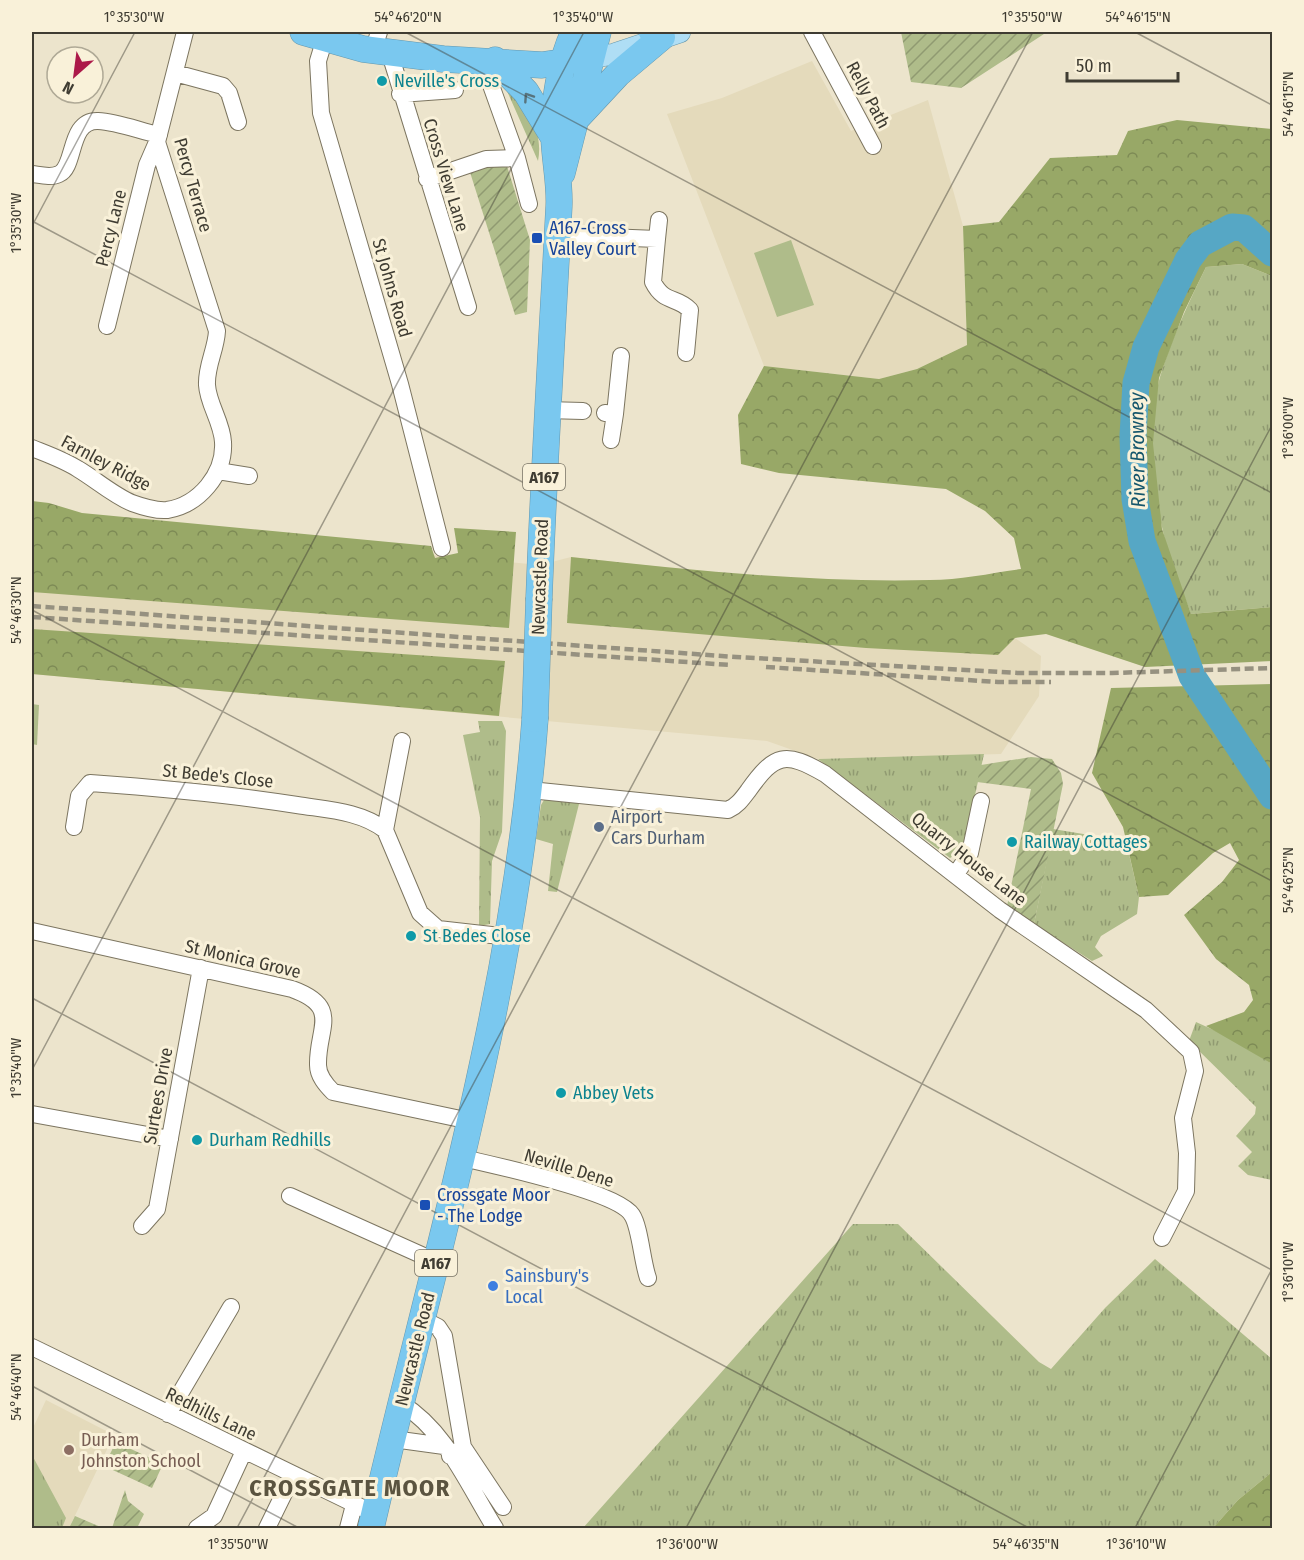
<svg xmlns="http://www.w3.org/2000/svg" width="1304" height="1560" font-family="'Fira Sans Condensed',sans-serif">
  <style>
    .built { fill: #e4dabb }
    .grass { fill: url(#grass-tufts) }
    .forest { fill: url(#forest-crowns) }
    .cemetery { fill: url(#cemetery-stones) }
    .garden { fill: url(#garden-furrows) }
    .pitch { fill: #afbc8a }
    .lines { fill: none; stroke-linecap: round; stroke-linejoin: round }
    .river { stroke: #56a7c5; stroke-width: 27 }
    .minor-casing { stroke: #7c7560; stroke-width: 18 }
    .major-casing { stroke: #6597ad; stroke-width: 22 }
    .highway-casing { stroke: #6597ad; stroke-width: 27 }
    .minor { stroke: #fff; stroke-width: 16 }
    .major { stroke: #afdef5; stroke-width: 21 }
    .highway { stroke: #7ac8ef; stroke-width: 26 }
    .rail { stroke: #969180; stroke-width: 4.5; stroke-dasharray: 9 4.5; stroke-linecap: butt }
    .highway-bridge-casing { stroke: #6597ad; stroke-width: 27; stroke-linecap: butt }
    .highway-bridge { stroke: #7ac8ef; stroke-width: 26 }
    .oneway { stroke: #57747e }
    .ticks { fill: none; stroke: #3f3c32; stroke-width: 1.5; stroke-opacity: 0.45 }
    .culture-dot { fill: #0f9aa8; stroke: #f9f1d9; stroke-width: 2 }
    .transit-dot { fill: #1a4fb4; stroke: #f9f1d9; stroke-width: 2 }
    .service-dot { fill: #5c6f8a; stroke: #f9f1d9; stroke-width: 2 }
    .shop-dot { fill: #3f7fe0; stroke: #f9f1d9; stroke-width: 2 }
    .education-dot { fill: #8d6e63; stroke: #f9f1d9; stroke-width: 2 }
    .labels { text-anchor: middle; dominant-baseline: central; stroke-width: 6; stroke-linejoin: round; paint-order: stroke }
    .shield { fill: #f9f1d9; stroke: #777264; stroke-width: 1.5 }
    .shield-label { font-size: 16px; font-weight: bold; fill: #3f3c32 }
    .culture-label { font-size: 18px; fill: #0d838f; stroke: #f9f1d9; text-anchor: start }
    .street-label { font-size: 18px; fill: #3f3c32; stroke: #f9f1d9 }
    .transit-label { font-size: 18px; fill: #164399; stroke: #f9f1d9; text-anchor: start }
    .service-label { font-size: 18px; fill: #4e5e75; stroke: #f9f1d9; text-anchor: start }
    .shop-label { font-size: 18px; fill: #366cbe; stroke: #f9f1d9; text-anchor: start }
    .education-label { font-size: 18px; fill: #785e54; stroke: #f9f1d9; text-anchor: start }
    .water-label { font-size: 20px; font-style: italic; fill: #15566c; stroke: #f9f1d9 }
    .district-label { font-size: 24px; font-weight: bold; letter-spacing: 1.5px; fill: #5b5440; stroke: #f9f1d9 }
    .neatline { fill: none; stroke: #3f3c32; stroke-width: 2 }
    .ticks-label { font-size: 15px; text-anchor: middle; fill: #3f3c32 }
  </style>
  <defs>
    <pattern id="grass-tufts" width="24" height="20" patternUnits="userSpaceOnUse" patternTransform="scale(1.5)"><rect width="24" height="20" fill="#afbc8a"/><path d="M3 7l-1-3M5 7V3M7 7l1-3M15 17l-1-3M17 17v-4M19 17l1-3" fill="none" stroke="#909a71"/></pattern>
    <pattern id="forest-crowns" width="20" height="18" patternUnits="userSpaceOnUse" patternTransform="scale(1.5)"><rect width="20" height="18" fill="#98a867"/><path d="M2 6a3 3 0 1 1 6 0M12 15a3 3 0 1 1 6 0" fill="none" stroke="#7d8a55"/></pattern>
    <pattern id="cemetery-stones" width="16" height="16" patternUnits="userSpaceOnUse" patternTransform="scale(1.5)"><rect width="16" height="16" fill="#afbc8a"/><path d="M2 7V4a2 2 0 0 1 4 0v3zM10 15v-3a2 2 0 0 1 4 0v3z" fill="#909a71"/></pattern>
    <pattern id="garden-furrows" width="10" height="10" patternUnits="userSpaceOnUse" patternTransform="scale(1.5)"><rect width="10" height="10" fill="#afbc8a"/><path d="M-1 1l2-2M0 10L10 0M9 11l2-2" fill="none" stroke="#909a71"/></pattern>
  </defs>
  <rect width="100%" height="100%" fill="#ece4cc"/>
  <path class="built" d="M812,61L851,131L928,100L963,226L967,345L917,369L879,379L764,366L667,114L722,98Z
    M32,519L540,565L571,557L741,576L810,578L1015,638L1041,656L1039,696L1001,754L818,759L767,741L32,674Z
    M46,1400L114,1435L69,1528H32V1430Z"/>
  <path class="grass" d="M512,81C526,107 544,131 538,161L507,91Z
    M1242,264L1272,276V607L1191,614C1181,586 1168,556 1162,527C1152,487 1149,416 1160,377C1171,339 1189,302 1206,267Z
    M478,721H502L506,731L502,832L492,861L490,924L479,926L480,817L463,735L480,732Z
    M984,754L963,850L950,858L818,759Z
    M544,800H580L557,892L548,891L553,844L536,839L541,805Z
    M1053,829L1126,841L1139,897L1137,914L1101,936L1095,947L1103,956L1092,961L1034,924Z
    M1196,1022L1229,1037L1272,1064V1180L1248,1175L1238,1166L1252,1152L1236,1136L1255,1114L1256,1107L1189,1041Z
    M853,1224H898L1039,1362L1051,1369L1105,1308L1155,1259L1272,1359V1472L1238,1500L1213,1528H583Z
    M32,1455L66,1518L62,1528H32Z"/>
  <path class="forest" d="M1177,120L1272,129V276L1242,264L1206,267L1184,312L1159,378L1153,443L1162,529L1191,614L1272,607V661L1145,667L1046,634L1015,638L998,655L866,648L567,623L571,557C691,570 810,583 930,580C960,580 991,573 1021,569L1014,538L985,511L946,489L779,473L741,464L738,415L764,366L879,379L917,369L967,345L963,226L999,222L1050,158L1117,155L1128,131Z
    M32,501L49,503L82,513L431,546L435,558L458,553L454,528L516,532L509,628L32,592Z
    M32,629L505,661L499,716L32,674Z
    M1272,684V1064L1206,1026L1244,1012L1253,1000L1249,985L1216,959L1184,915L1222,882L1239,860L1230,843L1213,853L1168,895L1139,897L1123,827L1092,773L1111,688Z
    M1272,1472V1528H1213L1238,1500Z"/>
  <path class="cemetery" d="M32,704L39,705L37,745L32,744Z"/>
  <path class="garden" d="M901,32H1047L961,88L911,82Z
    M486,165L507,166L530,240L527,312L515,315L469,169Z
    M1031,757L1052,759L1061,773L1063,784L1034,924L1007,906L1031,789L977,782L981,765Z
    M116,1442L163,1464L152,1488L104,1466Z
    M125,1490L128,1501L144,1514L137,1528H112Z
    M75,1516L103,1528H69Z"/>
  <path class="pitch" d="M791,240L814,305L777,317L754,253Z
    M32,1458L64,1518L45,1528H32Z"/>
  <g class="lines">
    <path class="river" d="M1272,253L1244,228L1232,227L1200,244L1188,260L1146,347L1136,383L1133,436L1135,499L1142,541L1192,676L1272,796"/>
    <g class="minor-casing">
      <path id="minor" d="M812,32L873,146
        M325,38L318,61L321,113L400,384L442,548
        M373,51L379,32
        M390,54L468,307
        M482,60L517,158L529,204
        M175,73L223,86L229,93L238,122
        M400,94L455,90
        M32,174C40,175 51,178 59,174C76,167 68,120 98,121C118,122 140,131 159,135
        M427,179L486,159L517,158
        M557,235L657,239L653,282C664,304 677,296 690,310L686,353
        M657,239L659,220
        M107,326L147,165L157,142
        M546,410L583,411
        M605,413L615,414L621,356
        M611,440L615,414
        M32,448C47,454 64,460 78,469C95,479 113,495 132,503C143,507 155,511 167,510C199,505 225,474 223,442C222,422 208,404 207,385C206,366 216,350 217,331L157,142L185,32
        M218,471L249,476
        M530,790L728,810C737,806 742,799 748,791C775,753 785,751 825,774L1000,910L1146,1010L1191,1052L1195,1071L1183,1118L1187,1153L1186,1191L1162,1238
        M74,827L79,796L90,783C160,788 228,794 297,805C328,810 360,811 385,830L420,913L438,929L509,937
        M385,830L402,741
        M956,874L970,853L981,801
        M32,931L292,989C342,1007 317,1028 318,1065C318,1076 326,1085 333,1092L470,1121
        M32,1114L170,1139
        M463,1158C493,1165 618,1192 632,1215C640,1227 642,1261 648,1278
        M290,1196L437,1262
        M142,1226L157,1209L201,968
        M422,1319L438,1327L444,1336L463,1447L450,1456
        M32,1347L375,1514
        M402,1404C446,1431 468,1485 495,1528
        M168,1414L231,1307
        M393,1439L444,1446
        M463,1447L503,1507
        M197,1528L214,1516L244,1451
        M267,1528L293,1475
        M348,1528L354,1505"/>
    </g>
    <g class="major-casing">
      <path id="major" d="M590,58L614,54L680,32"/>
    </g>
    <g class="highway-casing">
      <path id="highway" d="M303,32L363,49L443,59L542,65L590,58
        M495,60L526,92L554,138
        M578,117L618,74L662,37L652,32
        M562,173L598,32
        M539,598C544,467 552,337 559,206C560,183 555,162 554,138C553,104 560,62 574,32
        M371,1528C433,1260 515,995 535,719"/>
    </g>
    <use href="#minor" class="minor"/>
    <use href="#major" class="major"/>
    <use href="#highway" class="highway"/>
    <path class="rail" d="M32,606L736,657L1018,673H1112L1272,668
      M32,617L730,665
      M766,667L998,682H1051"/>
    <g class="highway-bridge-casing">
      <path id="highway-bridge" d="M535,719L539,598"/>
    </g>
    <use href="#highway-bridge" class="highway-bridge"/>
  </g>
  <defs><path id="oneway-chevron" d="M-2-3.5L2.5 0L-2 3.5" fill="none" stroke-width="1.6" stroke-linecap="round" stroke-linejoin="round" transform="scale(1.5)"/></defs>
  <use class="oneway" href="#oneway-chevron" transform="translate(528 97) rotate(-124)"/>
  <path class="ticks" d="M405,32L1272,493M1135,32L1272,105M32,221L1272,881M32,226L135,32M32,610L1272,1270M32,998L1029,1528M32,1070L584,32M32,1386L299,1528M237,1528L1033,32M686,1528L1272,425M1135,1528L1272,1269"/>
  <g class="culture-dot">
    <circle cx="382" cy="81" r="6"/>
    <circle cx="1012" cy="842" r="6"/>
    <circle cx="411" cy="936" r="6"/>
    <circle cx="561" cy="1093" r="6"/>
    <circle cx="197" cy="1140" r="6"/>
  </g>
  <g class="transit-dot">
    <rect x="531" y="232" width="12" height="12" rx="3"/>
    <rect x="419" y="1199" width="12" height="12" rx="3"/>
  </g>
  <circle class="service-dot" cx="599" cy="827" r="6"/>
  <circle class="shop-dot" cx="493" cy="1286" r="6"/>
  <circle class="education-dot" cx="69" cy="1450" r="6"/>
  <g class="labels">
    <g class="shield">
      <rect x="523" y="464" width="42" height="26" rx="4.5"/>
      <rect x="415" y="1250" width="42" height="26" rx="4.5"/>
    </g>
    <g class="shield-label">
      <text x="544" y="477">A167</text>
      <text x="436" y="1263">A167</text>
    </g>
    <g class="culture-label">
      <text x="394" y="81">Neville's Cross</text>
      <text x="1024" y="842">Railway Cottages</text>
      <text x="423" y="936">St Bedes Close</text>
      <text x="573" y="1093">Abbey Vets</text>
      <text x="209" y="1140">Durham Redhills</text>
    </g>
    <g class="street-label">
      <text transform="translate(868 95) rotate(62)">Relly Path</text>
      <text transform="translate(446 175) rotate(73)">Cross View Lane</text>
      <text transform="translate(193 185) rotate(74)">Percy Terrace</text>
      <text transform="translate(111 228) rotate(-76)">Percy Lane</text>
      <text transform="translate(392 288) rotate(74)">St Johns Road</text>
      <text transform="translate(106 463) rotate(28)">Farnley Ridge</text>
      <text transform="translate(540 577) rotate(-88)">Newcastle Road</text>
      <text transform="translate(218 776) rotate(6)">St Bede's Close</text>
      <text transform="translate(969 859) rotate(38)">Quarry House Lane</text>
      <text transform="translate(243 959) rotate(13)">St Monica Grove</text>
      <text transform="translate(158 1096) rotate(-80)">Surtees Drive</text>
      <text transform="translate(569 1168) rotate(17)">Neville Dene</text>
      <text transform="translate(415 1349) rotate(-76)">Newcastle Road</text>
      <text transform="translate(211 1414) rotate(26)">Redhills Lane</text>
    </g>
    <g class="transit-label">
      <text x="549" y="228">A167-Cross<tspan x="549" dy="21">Valley Court</tspan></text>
      <text x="437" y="1195">Crossgate Moor<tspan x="437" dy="21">- The Lodge</tspan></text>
    </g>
    <g class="service-label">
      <text x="611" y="817">Airport<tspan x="611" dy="21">Cars Durham</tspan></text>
    </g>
    <g class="shop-label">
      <text x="505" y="1276">Sainsbury's<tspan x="505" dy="21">Local</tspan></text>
    </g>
    <g class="education-label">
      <text x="81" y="1440">Durham<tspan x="81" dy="21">Johnston School</tspan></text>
    </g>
    <g class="water-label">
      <text transform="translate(1137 450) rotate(-91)">River Browney</text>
    </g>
    <g class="district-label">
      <text x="350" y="1488">CROSSGATE MOOR</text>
    </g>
  </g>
  <rect width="1304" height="1560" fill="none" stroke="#f9f1d9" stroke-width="66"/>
  <g transform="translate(75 75) rotate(208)"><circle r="28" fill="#f9f1d9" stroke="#afa996" stroke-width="1.5"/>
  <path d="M0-4.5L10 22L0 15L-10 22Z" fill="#ac1949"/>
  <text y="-9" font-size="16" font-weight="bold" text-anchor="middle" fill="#3f3c32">N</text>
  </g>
  <path d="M1067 72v9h111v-9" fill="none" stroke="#3f3c32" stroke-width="3"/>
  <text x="1076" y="72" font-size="18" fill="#3f3c32" stroke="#f9f1d9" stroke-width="4.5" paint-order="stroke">50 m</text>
  <rect x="33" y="33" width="1238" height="1494" class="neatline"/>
  <g class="ticks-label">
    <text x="134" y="22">1°35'30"W</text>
    <text x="408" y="22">54°46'20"N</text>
    <text x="583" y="22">1°35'40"W</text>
    <text x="1032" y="22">1°35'50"W</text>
    <text x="1138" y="22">54°46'15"N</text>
    <text transform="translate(1288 104) rotate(-90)" y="5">54°46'15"N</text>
    <text transform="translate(16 223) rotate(-90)" y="5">1°35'30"W</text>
    <text transform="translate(1288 428) rotate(-90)" y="5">1°36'00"W</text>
    <text transform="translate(16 610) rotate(-90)" y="5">54°46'30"N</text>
    <text transform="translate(1288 880) rotate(-90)" y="5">54°46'25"N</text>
    <text transform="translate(16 1068) rotate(-90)" y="5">1°35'40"W</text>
    <text transform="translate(1288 1272) rotate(-90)" y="5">1°36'10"W</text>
    <text transform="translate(16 1387) rotate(-90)" y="5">54°46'40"N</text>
    <text x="238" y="1549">1°35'50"W</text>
    <text x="687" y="1549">1°36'00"W</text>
    <text x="1026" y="1549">54°46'35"N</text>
    <text x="1136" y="1549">1°36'10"W</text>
  </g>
</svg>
